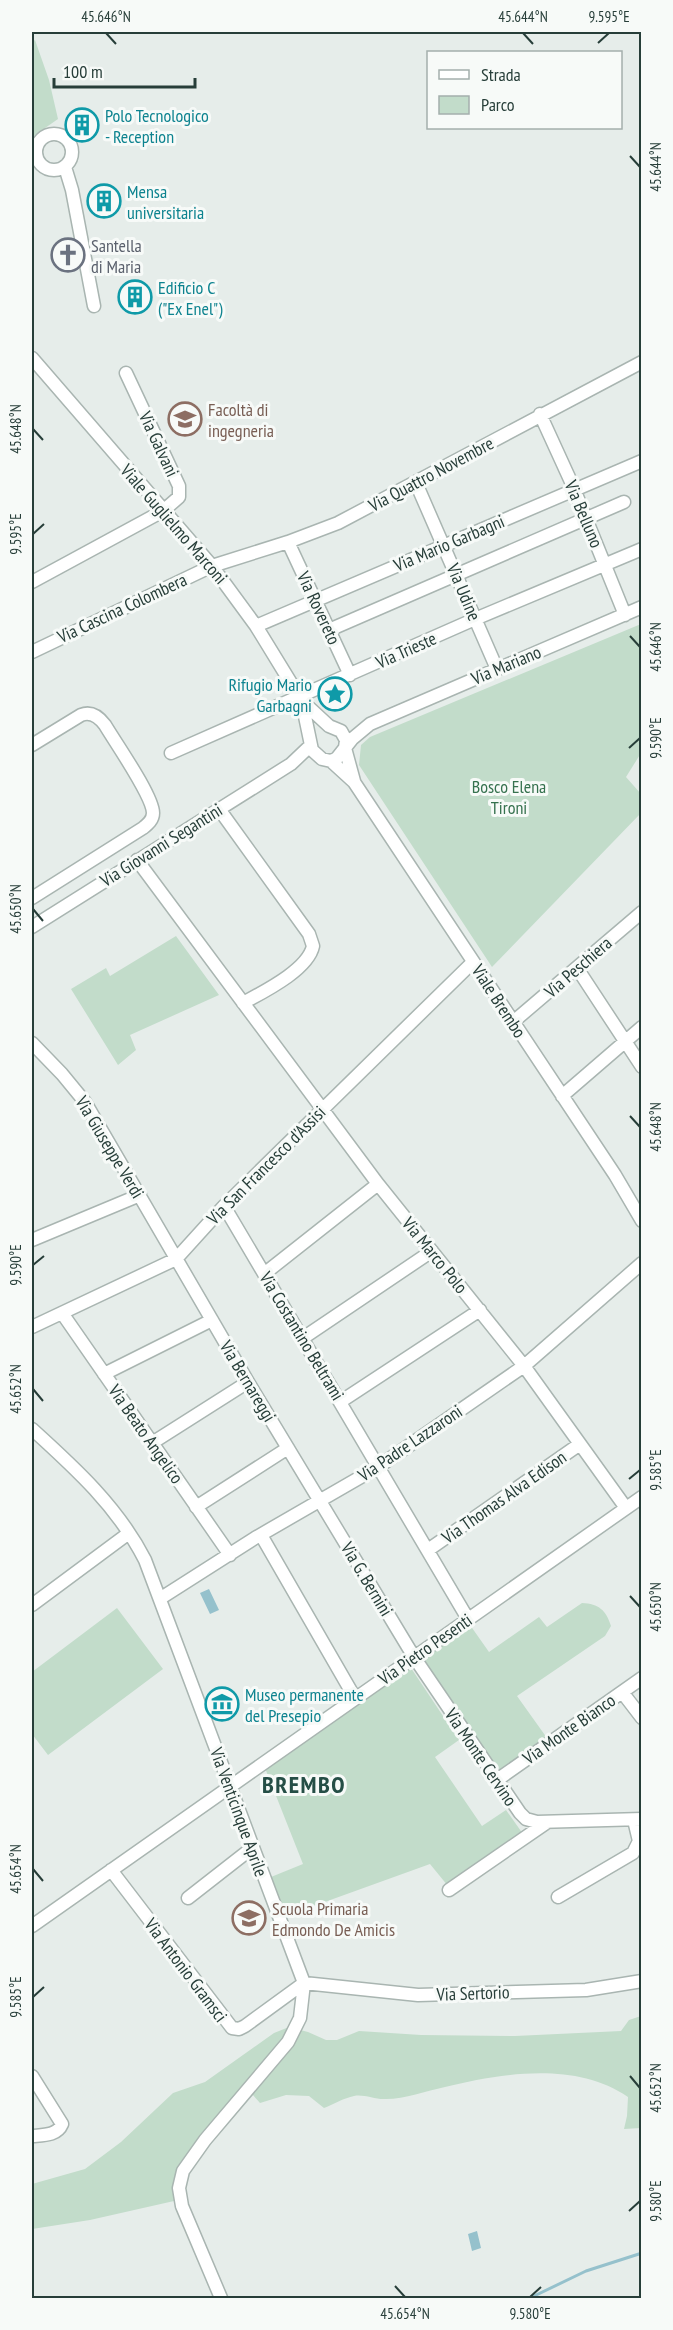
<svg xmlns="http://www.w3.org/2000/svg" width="673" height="2330" font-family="'PT Sans Narrow',sans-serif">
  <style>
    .green { fill: #c2dcca }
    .water { fill: #95c1cc }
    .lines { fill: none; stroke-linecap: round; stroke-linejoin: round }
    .stream { stroke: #95c1cc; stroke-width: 3 }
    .minor-casing { stroke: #a9b5b1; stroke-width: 15 }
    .minor { stroke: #fff; stroke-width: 12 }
    .ticks { fill: none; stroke: #273e39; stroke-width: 2 }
    .labels { text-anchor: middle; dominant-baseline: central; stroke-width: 6; stroke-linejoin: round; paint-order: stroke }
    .culture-label { font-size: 18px; fill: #0d838f; stroke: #f7faf8; text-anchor: start }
    .worship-label { font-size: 18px; fill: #5b616d; stroke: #f7faf8; text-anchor: start }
    .education-label { font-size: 18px; fill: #785e54; stroke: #f7faf8; text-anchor: start }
    .street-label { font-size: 18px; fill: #273e39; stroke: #f7faf8 }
    .park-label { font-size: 18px; fill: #35714e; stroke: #f7faf8 }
    .district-label { font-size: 24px; font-weight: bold; letter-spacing: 1.5px; fill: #254e46; stroke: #f7faf8 }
    .neatline { fill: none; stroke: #273e39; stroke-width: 2 }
    .ticks-label { font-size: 15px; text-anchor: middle; fill: #273e39 }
  </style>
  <rect width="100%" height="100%" fill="#e6edea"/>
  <path class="green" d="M35,40L49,80L58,119L35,135L32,144V42Z
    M70,240L75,260L62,265L56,249L60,243Z
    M641,624V753L626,777L641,794V813L492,967L359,765L361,745L370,737Z
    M176,936L219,995L130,1035L136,1050L118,1065L71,989L106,968L110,976Z
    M582,1603C599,1604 606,1610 611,1626L605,1636L517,1696L547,1738L499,1772L421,1659L470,1625L489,1652L539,1617L547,1627Z
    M117,1608L163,1669L48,1755L32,1734V1672Z
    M411,1668L459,1740L435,1757L482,1826L506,1810L523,1834L448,1886L430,1864L286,1916L271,1877L303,1864L265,1768Z
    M641,2016V2128L624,2129L627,2116L628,2097C576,2061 502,2073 445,2087C426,2091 405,2099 386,2099C376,2100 364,2094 354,2096C344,2098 334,2104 324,2108L309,2096L286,2095L260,2103L246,2087L175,2185L174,2201L90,2220L32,2229V2184L85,2169L121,2142L173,2093L205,2082L274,2033L289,2027L308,2032L326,2040H337L359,2031L421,2035L515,2036L621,2031L629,2020Z"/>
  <path class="water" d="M209,1589L219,1610L210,1614L200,1593Z
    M477,2231L481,2248L472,2251L468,2234Z"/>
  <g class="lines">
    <path class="stream" d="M530,2298L586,2271L642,2253"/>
    <g class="minor-casing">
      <path id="minor" d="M36 152a18 18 0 1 1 36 0a18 18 0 1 1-36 0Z
        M65,167L72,190L94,306
        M32,358L212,566L256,626L302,701L329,726L341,731L346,740L345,748L354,781
        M540,414L572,484L625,615
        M416,483L497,669
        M288,542L350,675
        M32,582L163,511L179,497V486L126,373
        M256,626L642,461
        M329,630L624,502
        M32,652L212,566L288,542L338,523L642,362
        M302,702L312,750L322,759L331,761L337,758L352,739L370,724L642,607
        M32,745L81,715C91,711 99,717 105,725C115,742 153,796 153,813C153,820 148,824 143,828L32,898
        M171,753L475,619L642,549
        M331,761L354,782L615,1175L642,1221
        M219,809L309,934L313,946C308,970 263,992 243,1003
        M137,860L378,1184L524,1366L626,1508
        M32,927L291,764L311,745
        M577,968L642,1067
        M513,1022L642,912
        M32,1043L62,1074L85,1102L248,1382L414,1657L520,1813L526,1819L537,1822L642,1819
        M562,1096L642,1027
        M224,1206L468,1619
        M32,1240L140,1195
        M264,1274L378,1184
        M62,1313L230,1555
        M32,1327L176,1259L224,1206L473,962
        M303,1338L432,1251
        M104,1374L212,1320
        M340,1402L480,1310
        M32,1429C75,1468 118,1507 145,1560L304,1983L300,2018L288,2042L205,2140L183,2171L179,2188L182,2206L221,2298
        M152,1443L248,1382
        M196,1507L288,1448
        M261,1535L355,1698
        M428,1550L580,1444
        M161,1598L255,1538L378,1467L524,1366L642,1263
        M32,1605L129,1533
        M622,1692L642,1718
        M497,1780L642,1678
        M111,1870L232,2028L239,2029L245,2026L304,1983
        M449,1890L546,1823
        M558,1897L633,1853L639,1841L634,1820
        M188,1898L252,1848
        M32,1926L642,1497
        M304,1983L418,1995L586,1990L642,1981
        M32,2076L62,2124C57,2136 43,2135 32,2136"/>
    </g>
    <use href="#minor" class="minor"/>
  </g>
  <path class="ticks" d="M106,33L116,44M523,33L533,44M598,43L609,33M630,156L640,167M33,429L43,440M33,534L44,524M630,636L640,647M629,748L640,738M33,909L43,921M630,1116L640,1127M33,1265L44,1256M33,1389L43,1401M629,1479L640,1470M630,1596L640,1607M33,1869L43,1881M33,1997L44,1987M630,2076L640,2088M629,2211L640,2201M395,2286L405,2297M530,2297L541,2287"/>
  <defs>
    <g id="building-ring" transform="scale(1.725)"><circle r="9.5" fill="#f7faf8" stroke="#0f9aa8" stroke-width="1.5"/><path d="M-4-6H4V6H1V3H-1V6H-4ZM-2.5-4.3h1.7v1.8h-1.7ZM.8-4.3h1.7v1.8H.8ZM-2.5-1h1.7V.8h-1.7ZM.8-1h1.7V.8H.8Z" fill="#0f9aa8"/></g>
    <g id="church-ring" transform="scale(1.725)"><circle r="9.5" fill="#f7faf8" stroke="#6b7280" stroke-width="1.5"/><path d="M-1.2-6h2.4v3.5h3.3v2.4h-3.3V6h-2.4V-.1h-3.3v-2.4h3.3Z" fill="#6b7280"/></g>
    <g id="university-ring" transform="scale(1.725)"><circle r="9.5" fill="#f7faf8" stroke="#8d6e63" stroke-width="1.5"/><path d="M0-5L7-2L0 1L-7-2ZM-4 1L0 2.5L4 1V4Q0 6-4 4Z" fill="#8d6e63"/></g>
    <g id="sight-ring" transform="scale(1.725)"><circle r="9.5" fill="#f7faf8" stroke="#0f9aa8" stroke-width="1.5"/><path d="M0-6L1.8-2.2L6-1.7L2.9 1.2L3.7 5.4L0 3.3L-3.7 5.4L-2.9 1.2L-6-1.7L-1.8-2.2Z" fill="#0f9aa8"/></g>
    <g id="museum-ring" transform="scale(1.725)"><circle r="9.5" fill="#f7faf8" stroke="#0f9aa8" stroke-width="1.5"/><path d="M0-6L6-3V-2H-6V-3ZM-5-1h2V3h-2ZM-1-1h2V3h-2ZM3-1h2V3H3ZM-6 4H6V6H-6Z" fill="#0f9aa8"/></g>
    <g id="school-ring" transform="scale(1.725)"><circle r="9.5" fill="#f7faf8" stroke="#8d6e63" stroke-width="1.5"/><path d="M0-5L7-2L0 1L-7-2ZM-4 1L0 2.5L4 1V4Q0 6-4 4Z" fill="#8d6e63"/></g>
  </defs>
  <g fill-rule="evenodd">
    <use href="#building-ring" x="82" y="125"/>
    <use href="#building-ring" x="104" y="201"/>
    <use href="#church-ring" x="68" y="255"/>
    <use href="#building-ring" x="135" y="297"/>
    <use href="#university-ring" x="185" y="419"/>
    <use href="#sight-ring" x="335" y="694"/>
    <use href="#museum-ring" x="222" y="1704"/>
    <use href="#school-ring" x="249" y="1918"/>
  </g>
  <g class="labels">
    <g class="culture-label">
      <text x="105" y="115">Polo Tecnologico<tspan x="105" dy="21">- Reception</tspan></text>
      <text x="127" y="191">Mensa<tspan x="127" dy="21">universitaria</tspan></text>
      <text x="158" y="287">Edificio C<tspan x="158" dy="21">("Ex Enel")</tspan></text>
      <text x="312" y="684" text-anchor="end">Rifugio Mario<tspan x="312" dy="21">Garbagni</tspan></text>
      <text x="245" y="1694">Museo permanente<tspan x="245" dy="21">del Presepio</tspan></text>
    </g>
    <g class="worship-label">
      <text x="91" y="245">Santella<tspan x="91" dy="21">di Maria</tspan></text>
    </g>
    <g class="education-label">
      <text x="208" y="409">Facoltà di<tspan x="208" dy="21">ingegneria</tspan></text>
      <text x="272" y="1908">Scuola Primaria<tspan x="272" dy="21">Edmondo De Amicis</tspan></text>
    </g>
    <g class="street-label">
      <text transform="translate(159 444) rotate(65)">Via Galvani</text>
      <text transform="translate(431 474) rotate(-28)">Via Quattro Novembre</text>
      <text transform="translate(584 514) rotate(67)">Via Belluno</text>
      <text transform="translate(174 524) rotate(49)">Viale Guglielmo Marconi</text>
      <text transform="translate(449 543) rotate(-23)">Via Mario Garbagni</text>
      <text transform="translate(464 592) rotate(67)">Via Udine</text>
      <text transform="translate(122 608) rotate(-25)">Via Cascina Colombera</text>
      <text transform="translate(319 608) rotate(65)">Via Rovereto</text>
      <text transform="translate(406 650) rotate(-24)">Via Trieste</text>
      <text transform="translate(506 665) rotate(-23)">Via Mariano</text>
      <text transform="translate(161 845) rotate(-32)">Via Giovanni Segantini</text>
      <text transform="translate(578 967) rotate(-41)">Via Peschiera</text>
      <text transform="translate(499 1001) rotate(57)">Viale Brembo</text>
      <text transform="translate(110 1147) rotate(59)">Via Giuseppe Verdi</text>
      <text transform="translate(266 1165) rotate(-45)">Via San Francesco d'Assisi</text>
      <text transform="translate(435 1255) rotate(51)">Via Marco Polo</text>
      <text transform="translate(302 1336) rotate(59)">Via Costantino Beltrami</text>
      <text transform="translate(248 1381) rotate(59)">Via Bernareggi</text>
      <text transform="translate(146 1434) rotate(55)">Via Beato Angelico</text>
      <text transform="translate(410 1443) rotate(-34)">Via Padre Lazzaroni</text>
      <text transform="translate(504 1497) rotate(-35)">Via Thomas Alva Edison</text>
      <text transform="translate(367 1579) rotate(59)">Via G. Bernini</text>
      <text transform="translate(425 1649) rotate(-35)">Via Pietro Pesenti</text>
      <text transform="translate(569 1729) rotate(-35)">Via Monte Bianco</text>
      <text transform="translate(481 1757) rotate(56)">Via Monte Cervino</text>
      <text transform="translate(239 1812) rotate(70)">Via Venticinque Aprile</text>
      <text transform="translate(186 1970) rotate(53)">Via Antonio Gramsci</text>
      <text transform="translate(473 1993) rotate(-2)">Via Sertorio</text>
    </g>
    <g class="park-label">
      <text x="509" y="786">Bosco Elena<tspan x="509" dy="21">Tironi</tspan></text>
    </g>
    <g class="district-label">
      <text x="304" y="1784">BREMBO</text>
    </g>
  </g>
  <rect width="673" height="2330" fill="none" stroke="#f7faf8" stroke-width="66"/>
  <rect x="427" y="51" width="195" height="78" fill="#f7faf8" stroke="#a4afac" stroke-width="1.5"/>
  <rect x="439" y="70" width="30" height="9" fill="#ffffff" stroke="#a4afac" stroke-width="1.5"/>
  <text x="481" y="81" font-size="18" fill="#273e39">Strada</text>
  <rect x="439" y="96" width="30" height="18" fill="#c2dcca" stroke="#a4afac" stroke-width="1.5"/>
  <text x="481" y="111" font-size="18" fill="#273e39">Parco</text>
  <path d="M54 78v9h141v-9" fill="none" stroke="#273e39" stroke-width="3"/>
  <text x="63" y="78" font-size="18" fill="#273e39" stroke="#f7faf8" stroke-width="4.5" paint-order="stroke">100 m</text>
  <rect x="33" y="33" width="607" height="2264" class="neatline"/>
  <g class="ticks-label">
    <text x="106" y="22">45.646°N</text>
    <text x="523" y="22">45.644°N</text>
    <text x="609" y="22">9.595°E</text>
    <text transform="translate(656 167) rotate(-90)" y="5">45.644°N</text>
    <text transform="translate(16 429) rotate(-90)" y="5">45.648°N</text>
    <text transform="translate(16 534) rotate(-90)" y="5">9.595°E</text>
    <text transform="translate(656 647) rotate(-90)" y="5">45.646°N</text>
    <text transform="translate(656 738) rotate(-90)" y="5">9.590°E</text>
    <text transform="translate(16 909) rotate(-90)" y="5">45.650°N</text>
    <text transform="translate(656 1127) rotate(-90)" y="5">45.648°N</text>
    <text transform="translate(16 1265) rotate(-90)" y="5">9.590°E</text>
    <text transform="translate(16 1389) rotate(-90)" y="5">45.652°N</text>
    <text transform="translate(656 1470) rotate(-90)" y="5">9.585°E</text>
    <text transform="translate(656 1607) rotate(-90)" y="5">45.650°N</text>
    <text transform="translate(16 1869) rotate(-90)" y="5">45.654°N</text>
    <text transform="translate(16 1997) rotate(-90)" y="5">9.585°E</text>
    <text transform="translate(656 2088) rotate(-90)" y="5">45.652°N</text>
    <text transform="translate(656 2201) rotate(-90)" y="5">9.580°E</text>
    <text x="405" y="2319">45.654°N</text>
    <text x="530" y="2319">9.580°E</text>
  </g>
</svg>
